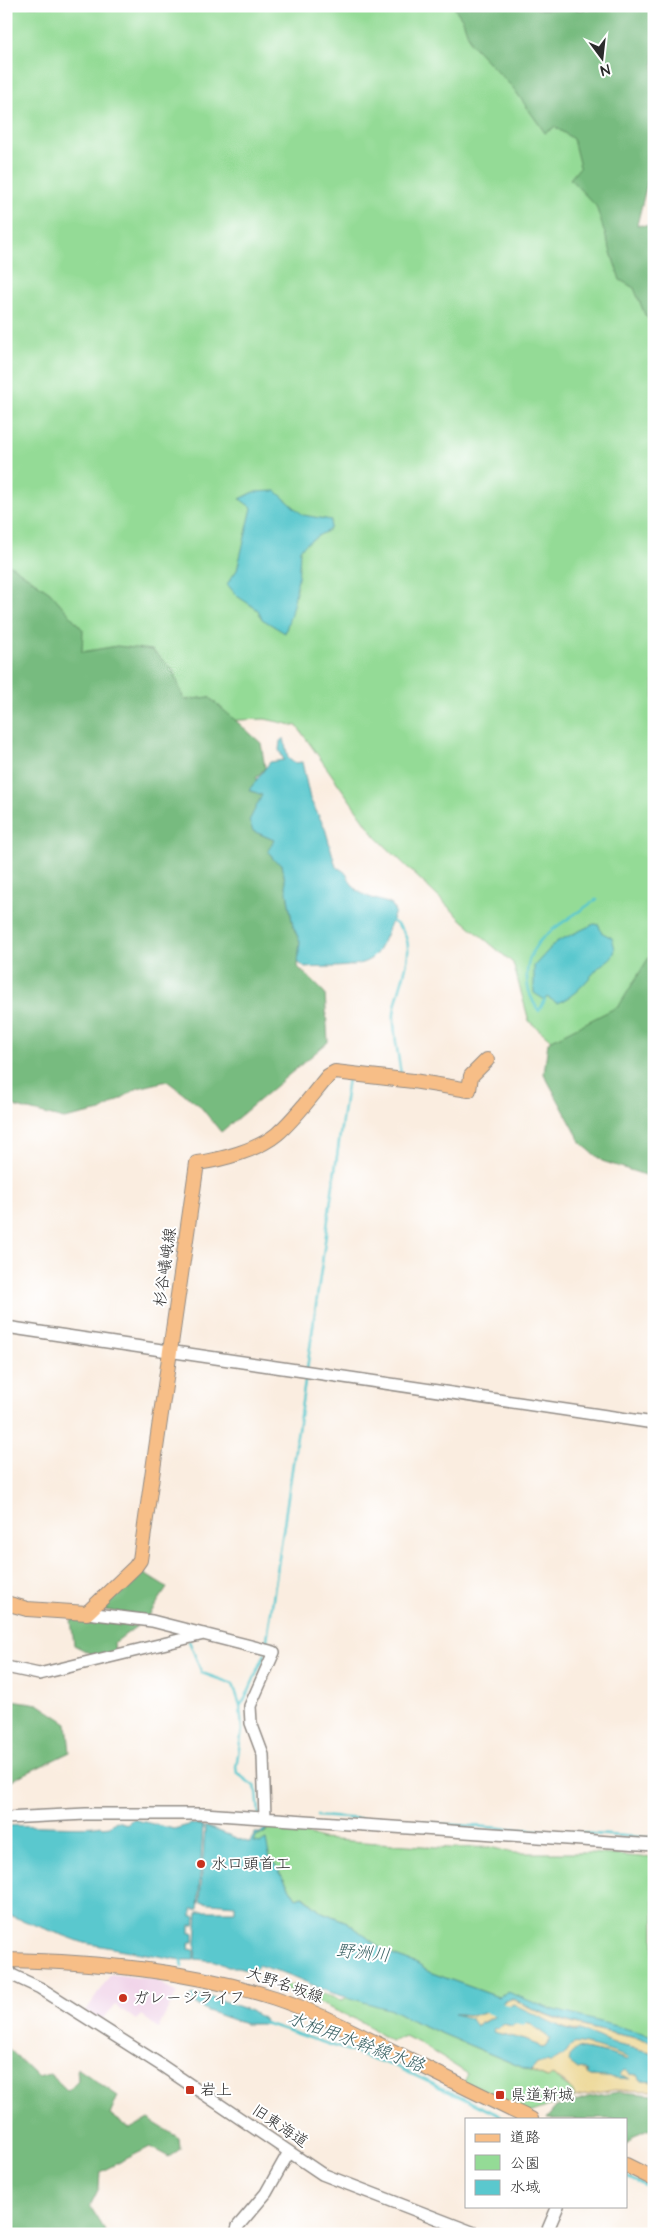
<svg xmlns="http://www.w3.org/2000/svg" width="660" height="2240" font-family="'Architects Daughter','Klee One',sans-serif">
  <style>
    .built { fill: #efd0e7 }
    .green { fill: #94db96; stroke: #608360 }
    .forest { fill: #77bb7f; stroke: #517355 }
    .sand { fill: #eeda9e; stroke: #8c8264 }
    .water { fill: #5ac8ce; stroke: #427a7c; fill-rule: evenodd }
    .lines { fill: none; stroke-linecap: round; stroke-linejoin: round }
    .stream { stroke: #5ac8ce; stroke-width: 2.5 }
    .river { stroke: #5ac8ce; stroke-width: 15 }
    .minor-casing { stroke: #928c86; stroke-width: 14 }
    .major-casing { stroke: #928c86; stroke-width: 16 }
    .minor { stroke: #fff; stroke-width: 11 }
    .major { stroke: #f7be87; stroke-width: 14 }
    .poi-dot { fill: #c8321e; stroke: #fff; stroke-width: 2 }
    .labels { text-anchor: middle; dominant-baseline: central; stroke-width: 4; stroke-linejoin: round; paint-order: stroke }
    .street-label { font-size: 16px; fill: #2b2b2b; stroke: #fff }
    .poi-label { font-size: 16px; fill: #2b2b2b; stroke: #fff; text-anchor: start }
    .water-label { font-size: 18px; font-style: italic; fill: #3b6264; stroke: #fff }
  </style>
  <rect width="100%" height="100%" fill="#fff"/>
  <filter id="ink" filterUnits="userSpaceOnUse"><feTurbulence type="fractalNoise" baseFrequency=".02" numOctaves="2"/><feDisplacementMap in="SourceGraphic" scale="10" xChannelSelector="R" yChannelSelector="G"/><feConvolveMatrix kernelMatrix="1 2 1 2 8 2 1 2 1" color-interpolation-filters="sRGB"/></filter>
  <filter id="wash" filterUnits="userSpaceOnUse"><feTurbulence type="fractalNoise" baseFrequency=".0096" numOctaves="4" result="noise"/><feDisplacementMap in="SourceGraphic" scale="20" xChannelSelector="R" yChannelSelector="G"/><feGaussianBlur stdDeviation="1.12" result="paint"/><feColorMatrix in="noise" values="0 0 0 0 0 0 0 0 0 0 0 0 0 0 0 0 0 1.4 0 .05"/><feComposite in="paint" operator="in"/></filter>
  <g filter="url(#wash)">
    <rect width="100%" height="100%" fill="#faede0"/>
    <path class="built" d="M111,1974L156,1980L177,1993L158,2028L141,2015L136,2020L115,2005L101,2021L86,2011Z"/>
    <path class="green" d="M6,6H481L570,113L654,316V1038L563,1050L529,1021L513,963L462,920L376,837L297,726L265,719L192,722L83,664L6,604Z
      M267,1826L298,1830L321,1839L451,1848L490,1847L513,1853H590L654,1858V2036L589,2021L503,1994L498,1997L429,1972L417,1964L387,1953L347,1922L322,1912L304,1896L296,1898L269,1855L265,1839L263,1843L253,1842L254,1838L268,1831Z
      M280,1983L302,1987L341,2000L349,1997L371,2003L395,2011L417,2023L547,2078L552,2075L573,2090L575,2097L529,2113L463,2084L468,2074L419,2043L405,2036L390,2041L362,2022L286,1989Z"/>
    <path class="forest" d="M453,6H536L537,9L611,10L613,6H654V155L637,225L654,226V325L645,315L634,288L620,280L596,206L570,179L580,167L573,139L555,127L545,133L514,89L471,44L463,20Z
      M6,562L50,592L83,630L82,652L117,646L152,650L173,670L184,700L209,697L261,743L265,768L256,778L262,795L253,831L274,840L282,863L293,926L300,942L298,967L325,993L328,1042L221,1132L199,1105L167,1081L138,1088L101,1111L64,1119L17,1107L6,1101Z
      M654,949V1178L602,1161L582,1144L544,1074L548,1042L619,1006Z
      M138,1570L167,1588L148,1617L98,1609Z
      M85,1619L137,1626L114,1643L115,1653L95,1656L74,1645L71,1620Z
      M6,1699L38,1704L67,1723L70,1752L6,1783Z
      M6,2046L38,2077L50,2074L68,2091L78,2081L77,2068L118,2096L110,2115L130,2129L148,2119L179,2138L180,2149L169,2157L150,2147L100,2172L99,2188L90,2206L105,2230L104,2234H6Z
      M619,2092L654,2095V2128L634,2136L626,2145V2119H546L556,2107L588,2097Z"/>
    <path class="sand" d="M509,1999H514C556,2025 607,2031 654,2042V2053L619,2045L580,2030C568,2034 525,2012 513,2004L503,2012L475,2026L472,2022L453,2014L471,2015L484,2013Z
      M523,2021L529,2023L551,2039L546,2046L542,2047L525,2040L493,2032L494,2027L497,2029L504,2024L512,2026L517,2022Z
      M577,2043L609,2049L628,2057L627,2060L609,2054L578,2048L573,2064L578,2069L581,2068L591,2076L627,2077L620,2075L619,2073L625,2070L630,2074L638,2075L641,2080L654,2081V2091L614,2090L575,2097C572,2086 562,2080 552,2075L548,2078L531,2071L537,2064L548,2061L550,2063L563,2056L571,2045Z"/>
    <path class="water" d="M276,491L303,515L331,520L330,529L311,540L300,549C299,582 295,602 285,633L262,619L258,610L237,596L227,584L237,570L252,508L240,499L254,492Z
      M284,738L288,758L294,763L302,762L310,799L325,828L336,867C350,873 346,877 354,887C362,897 379,900 391,904L395,912C390,924 382,950 372,958C355,970 325,966 305,968L298,962L300,942L293,926L282,864L274,860L268,851L274,840L253,831L249,821L262,795L249,790L270,762L284,760L279,750L280,741Z
      M594,924L599,925L601,932L612,938C613,942 616,949 614,953C612,959 603,963 599,967C586,981 576,996 557,1003L547,997L545,1000L534,993V966L556,942Z
      M132,1819L174,1829L192,1824L203,1826L198,1909H192V1916H196L195,1925H190V1933H194V1942H190L189,1949L194,1950V1960H181L84,1943L11,1916L6,1917V1826C23,1824 92,1829 100,1825L102,1827L110,1826L116,1821L128,1824Z
      M205,1826L247,1842H250L255,1833H260L267,1826L266,1832L256,1836L253,1842L261,1843L266,1840L269,1855L296,1898L303,1896L322,1912L347,1922L387,1953L417,1964L429,1972L498,1997L508,1992L547,2008L654,2036V2042C607,2031 557,2024 514,1999C503,1999 495,2010 484,2013C473,2017 462,2013 454,2014L470,2018L476,2026L503,2012L513,2004L565,2029L575,2032L580,2030L619,2045L654,2053V2081L641,2080L638,2075L630,2074L625,2070L620,2073V2075L631,2079L591,2076L587,2074L588,2072L581,2068L578,2069L569,2062L571,2054L578,2048L609,2054L627,2060L628,2058C620,2054 579,2041 573,2044C568,2047 566,2052 563,2057L561,2056L550,2063L548,2061L537,2064L531,2071L417,2023L395,2011L329,1992L287,1974L258,1965L253,1971L238,1967H228L215,1961L195,1959L198,1911H235V1905L200,1902ZM523,2021L529,2023L551,2039L546,2046L542,2047L525,2040L493,2032L494,2028L497,2029L504,2024L512,2026L517,2022Z
      M192,1995L212,1997L251,2011L265,2020L263,2024H245L208,2011L190,2001Z"/>
    <g class="lines">
      <path class="stream" d="M392,921C426,942 396,985 394,1014C393,1035 399,1056 401,1076
        M545,1000L539,1011C524,991 522,964 538,943C549,929 581,911 597,899
        M307,1369L348,1078
        M189,1641L202,1673L233,1684L240,1705
        M266,1646L306,1375
        M259,1815L257,1792L254,1786L237,1773L236,1767L242,1730L240,1706L245,1699L265,1654
        M317,1816L654,1838
        M181,1960L182,1967
        M262,2022L397,2067L507,2119
        M626,2177L654,2190"/>
      <path class="river" d="M475,2001L521,2018"/>
    </g>
  </g>
  <g filter="url(#ink)">
    <g class="lines">
      <g class="minor-casing">
        <path id="minor" d="M6,1327L654,1423
          M87,1613L152,1621L274,1652L250,1706L251,1723L263,1755L265,1818
          M6,1667L39,1674L204,1634
          M6,1818L86,1814H204L654,1845
          M6,1967L12,1975L40,1988L161,2065L322,2174L477,2234
          M236,2234L238,2226L266,2193L289,2152
          M546,2234L558,2206"/>
      </g>
      <g class="major-casing">
        <path id="major" d="M6,1603L27,1609L87,1613L135,1567L140,1560L197,1163C221,1160 258,1150 277,1134C296,1118 312,1095 328,1076L335,1072L413,1081L469,1090L471,1076L487,1060
          M6,1960C96,1962 189,1970 275,1998C311,2010 344,2027 378,2044C429,2069 480,2095 531,2119
          M626,2165L654,2179"/>
      </g>
      <use href="#minor" class="minor"/>
      <use href="#major" class="major"/>
    </g>
  </g>
  <g class="poi-dot">
    <circle cx="201" cy="1864" r="5"/>
    <circle cx="123" cy="1998" r="5"/>
    <rect x="185" y="2085" width="10" height="10" rx="2.5"/>
    <rect x="495" y="2090" width="10" height="10" rx="2.5"/>
  </g>
  <g class="labels">
    <g class="street-label">
      <text transform="translate(165 1267) rotate(-82)">杉谷嶬峨線</text>
      <text transform="translate(285 1985) rotate(19)">大野名坂線</text>
      <text transform="translate(280 2126) rotate(34)">旧東海道</text>
    </g>
    <g class="poi-label">
      <text x="211" y="1864">水口頭首工</text>
      <text x="133" y="1998">ガレージライフ</text>
      <text x="200" y="2090">岩上</text>
      <text x="510" y="2095">県道新城</text>
    </g>
    <g class="water-label">
      <text transform="translate(363 1953) rotate(6)">野洲川</text>
      <text transform="translate(356 2042) rotate(20)">水柏用水幹線水路</text>
    </g>
  </g>
  <rect width="660" height="2240" fill="none" stroke="#fff" stroke-width="25"/>
  <rect x="465" y="2118" width="162" height="90" fill="#ffffff" stroke="#aaaaaa"/>
  <rect x="475" y="2134" width="25" height="8" fill="#f7be87" stroke="#aaaaaa"/>
  <text x="510" y="2142" font-size="15" fill="#2b2b2b">道路</text>
  <rect x="475" y="2155" width="25" height="15" fill="#94db96" stroke="#aaaaaa"/>
  <text x="510" y="2168" font-size="15" fill="#2b2b2b">公園</text>
  <rect x="475" y="2180" width="25" height="15" fill="#5ac8ce" stroke="#aaaaaa"/>
  <text x="510" y="2192" font-size="15" fill="#2b2b2b">水域</text>
  <g transform="translate(602 58) rotate(165)" stroke="#ffffff" stroke-width="4" paint-order="stroke">
  <path d="M0-4L9 19L0 12L-9 19Z" fill="#2b2b2b"/>
  <text y="-8" font-size="14" font-weight="bold" text-anchor="middle" fill="#2b2b2b">N</text>
  </g>
</svg>
